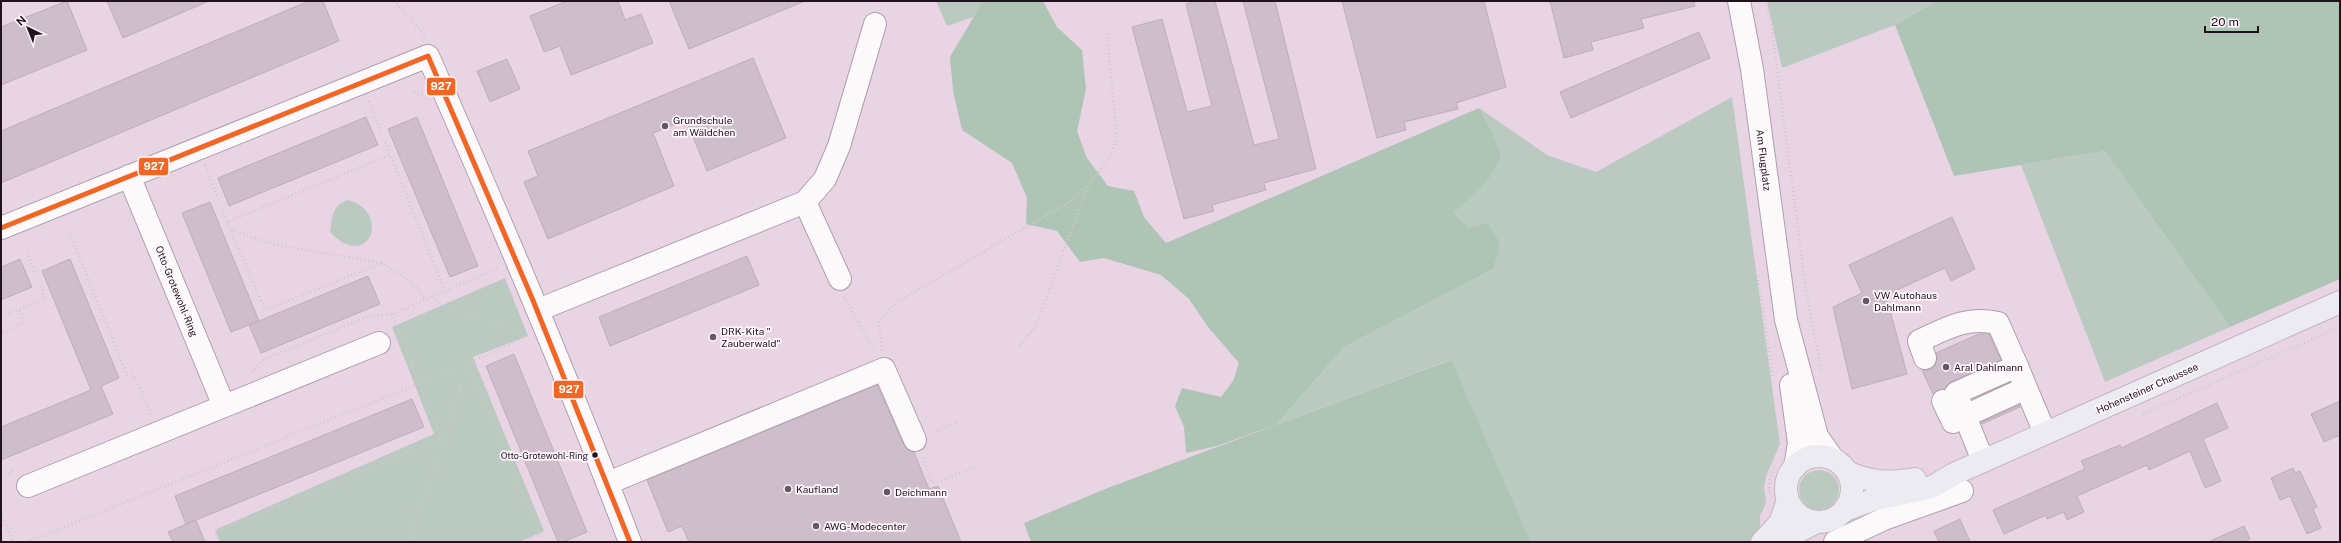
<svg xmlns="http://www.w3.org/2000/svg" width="2341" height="543" font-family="'Public Sans',sans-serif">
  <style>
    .green { fill: #bbcac0 }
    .forest { fill: #aec5b6 }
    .building { fill: #cebdca; stroke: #bfaeba }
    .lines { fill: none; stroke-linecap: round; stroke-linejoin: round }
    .minor-casing { stroke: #af9fab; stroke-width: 24 }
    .major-casing { stroke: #c2b8c0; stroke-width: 24 }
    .path { stroke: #cfc8cd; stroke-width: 2.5; stroke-dasharray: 1 3; stroke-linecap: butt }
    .minor { stroke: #fcf9fb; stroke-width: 22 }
    .major { stroke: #ecebf2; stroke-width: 22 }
    .bus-1-casing { stroke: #fff7fd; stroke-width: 8 }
    .bus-1 { stroke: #f26522; stroke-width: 5 }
    .poi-dot { fill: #665763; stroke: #fff7fd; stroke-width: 1.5 }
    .bus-dot { fill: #20131d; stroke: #fff7fd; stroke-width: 1.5 }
    .labels { text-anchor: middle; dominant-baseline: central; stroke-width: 3.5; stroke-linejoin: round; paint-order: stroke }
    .bus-label { font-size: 9px; fill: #20131d; stroke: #fff7fd; text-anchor: end }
    .poi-label { font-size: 10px; fill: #20131d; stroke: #fff7fd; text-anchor: start }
    .street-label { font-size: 10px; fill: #20131d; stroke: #fff7fd }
    .line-badge { stroke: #fff7fd; stroke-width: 1.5 }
    .badge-label { font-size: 11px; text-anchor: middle; font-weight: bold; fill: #fff }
  </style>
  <rect width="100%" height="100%" fill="#e9d4e4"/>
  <path class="green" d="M936,1H983L976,16L947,26Z
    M1767,1H1936L1895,25L1782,68Z
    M1732,97L1780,444L1767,474L1764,486L1766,503L1760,516V527L1766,532L1755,542H1531L1450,360L1276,425L1344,347L1493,269L1469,228L1454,213L1486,183L1491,129L1479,108L1547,155L1596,172Z
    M2105,151L2230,327L2105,382L2021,165Z
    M347,200C392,210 370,274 330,232C332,218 332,206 347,200Z
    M505,278L528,336L473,357L544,531L519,542H220L215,530L434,434L392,327Z
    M1799 490a20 20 0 1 1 40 0a20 20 0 1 1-40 0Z"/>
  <path class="forest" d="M983,1H1043L1057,27L1082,50L1086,89L1077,131L1087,158L1108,186L1134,191L1144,217L1166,243L1479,108L1491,129L1501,157L1486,183L1454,213L1469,228L1488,223L1500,243L1493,269L1344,347L1276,425L1451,360L1531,542H1031L1024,523L1105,489L1275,425L1217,446L1186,453L1184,427L1175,406L1182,388L1221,397L1233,381L1239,363L1208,327L1189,299L1161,275L1104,258L1080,262L1057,231L1026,224L1027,198L1012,163L962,130L953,91L950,57Z
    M1936,1H2340V279L2230,327L2105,151L1954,176L1895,25Z"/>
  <path class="building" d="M67,1L87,50L1,85V27Z
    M107,1H209L123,38Z
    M309,1H323L339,41L1,183V131Z
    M567,1H618L625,20L641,14L653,43L571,75L560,46L544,52L530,16Z
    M669,1H805L689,49Z
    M1197,1H1215L1254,145L1279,139L1243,1H1275L1316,169L1264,183L1266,190L1212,205L1214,211L1184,219L1132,27L1162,19L1187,112L1212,106L1186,4Z
    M1342,1H1484L1506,87L1456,103L1458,109L1404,122L1406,130L1377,138Z
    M1550,1H1694L1695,6L1641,19L1644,28L1591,42L1593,50L1564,58Z
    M1699,32L1710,58L1571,118L1560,92Z
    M753,58L786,138L707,171L686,120L653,133L674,186L548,239L524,182L538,176L528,151Z
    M507,59L520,89L490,102L477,71Z
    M366,117L378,145L229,206L218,178Z
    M417,117L478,266L450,277L388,129Z
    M210,202L259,321L231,332L182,213Z
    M1952,217L1975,269L1951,281L1945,268L1886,295L1907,374L1852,389L1833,307L1862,293L1849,265Z
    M747,256L759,285L610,346L599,317Z
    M20,259L32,287L1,300V267Z
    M70,259L119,378L101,386L113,414L1,460V427L91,390L42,271Z
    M368,276L380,304L261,353L249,325Z
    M1979,334H1989L2001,360L1951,382L1945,389L1938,390L1933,394L1922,370H1929L1935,366L1937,360L1936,353Z
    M514,354L587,532L563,542H558L486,366Z
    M877,385L904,445L908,450L914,452L929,489L938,486L961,542H689L682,526L668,532L647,480Z
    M412,399L424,427L196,520L205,542H173L168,532L195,520L186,524L175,496Z
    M2340,401V435L2324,442L2311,414Z
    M2217,403L2228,428L2203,439L2221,481L2205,488L2190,451L2149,470L2147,465L2077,496L2084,512L2067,520L2064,512L2047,519L2046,515L2004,534L1993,510L2085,469L2081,461L2120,445L2121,448Z
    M2020,405V407L1982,424L1981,422Z
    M2293,468L2295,473L2300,471L2317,507L2313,509L2321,528L2307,534L2290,496L2280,500L2271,478Z
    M1960,519L1970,542H1939L1934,531Z
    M2244,526L2250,539L2242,542H2208Z"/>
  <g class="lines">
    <g class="minor-casing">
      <path id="minor" d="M1739,1L1752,69L1786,320L1817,436L1833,459
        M129,176L224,406
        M805,202L840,279
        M1,228L428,56C499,216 568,378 630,542
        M538,310L805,202L825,179L839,146L875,24
        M1925,358L1919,341C1947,328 1966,316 1998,323L2017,366
        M1791,385L1799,443L1795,467
        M1943,401L1953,422L1965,416L1956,393L2017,366L2026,388
        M1983,461L1965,416L2026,388L2045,433
        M608,483L884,369L915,440
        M28,486L379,343
        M1835,542L1884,519L1962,491"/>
    </g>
    <g class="major-casing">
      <path id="major" d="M1786 489a33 33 0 1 1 66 0a33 33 0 1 1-66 0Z
        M1847,472C1871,483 1890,483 1915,479
        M1845,510L1872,500L1932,487L1954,474L2340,302
        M1762,542L1780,523L1788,500
        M1785,542L1799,531L1817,522"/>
    </g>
    <path class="path" d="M394,1L424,34V38
      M1766,1L1772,29L1806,292L1822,373
      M414,92L423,95
      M369,101L381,132
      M385,142L445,291
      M205,165L218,199
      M222,209L227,222
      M232,230L272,244L382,263L412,282L426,300
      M70,234L127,375L134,376L151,414
      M27,252L35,274
      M382,263L265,310L227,222L390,155
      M1758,276L1773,378
      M433,297L440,305L518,331L523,337
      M844,297L875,352
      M392,314L442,440
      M1,316L45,299L40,284
      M1,336L2,333L24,323L19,309
      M1020,345L1036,326L1088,185
      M882,350L879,322L888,310L904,298L1066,204L1088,185L1109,159L1117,138L1107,33
      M468,364L540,535L523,542
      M252,372L263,360L369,316L392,314L499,268
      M2143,414L2340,327
      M933,432L958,422
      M923,458L933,484L976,467
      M1,477L13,471
      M1769,492V482L1775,466
      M1,513L13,542
      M27,542L468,364L528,335
      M219,542L215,532L442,439
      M407,542L443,442L468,365"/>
    <use href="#minor" class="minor"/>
    <use href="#major" class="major"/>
    <g class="bus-1-casing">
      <path id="bus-1" d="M1,228L428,56L532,298L630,542"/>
    </g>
    <use href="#bus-1" class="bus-1"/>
  </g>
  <g class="poi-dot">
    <circle cx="665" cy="126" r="4"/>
    <circle cx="1866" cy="301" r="4"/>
    <circle cx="713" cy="337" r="4"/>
    <circle cx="1946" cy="367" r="4"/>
    <circle cx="788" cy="489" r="4"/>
    <circle cx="887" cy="492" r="4"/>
    <circle cx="816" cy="526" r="4"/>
  </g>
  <circle class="bus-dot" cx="595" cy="455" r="3.5"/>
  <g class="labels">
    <g class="bus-label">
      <text x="588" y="455">Otto-Grotewohl-Ring</text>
    </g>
    <g class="poi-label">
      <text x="673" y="120">Grundschule<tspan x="673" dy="12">am Wäldchen</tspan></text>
      <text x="1874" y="295">VW Autohaus<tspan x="1874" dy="12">Dahlmann</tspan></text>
      <text x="721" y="331">DRK- Kita "<tspan x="721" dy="12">Zauberwald"</tspan></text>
      <text x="1954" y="367">Aral Dahlmann</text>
      <text x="796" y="489">Kaufland</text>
      <text x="895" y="492">Deichmann</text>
      <text x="824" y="526">AWG-Modecenter</text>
    </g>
    <g class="street-label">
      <text transform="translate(1764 160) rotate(83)">Am Flugplatz</text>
      <text transform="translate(177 291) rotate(68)">Otto-Grotewohl-Ring</text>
      <text transform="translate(2147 388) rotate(-24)">Hohensteiner Chaussee</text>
    </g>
  </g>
  <g class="line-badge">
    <rect x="426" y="77" width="30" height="19" rx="4" fill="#f26522"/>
    <rect x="138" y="157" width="31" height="19" rx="4" fill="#f26522"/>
    <rect x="553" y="380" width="31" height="19" rx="4" fill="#f26522"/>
  </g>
  <g class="badge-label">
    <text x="441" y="90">927</text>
    <text x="154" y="170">927</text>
    <text x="569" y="393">927</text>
  </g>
  <rect width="2341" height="543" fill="none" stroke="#20131d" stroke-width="4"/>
  <g transform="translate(28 28) rotate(317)" stroke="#fff7fd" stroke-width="3" paint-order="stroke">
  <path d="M0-3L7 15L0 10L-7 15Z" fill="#20131d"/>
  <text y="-6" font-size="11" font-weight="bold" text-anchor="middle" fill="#20131d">N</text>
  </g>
  <path d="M2205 26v6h53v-6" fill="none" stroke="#20131d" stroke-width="2"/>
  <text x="2211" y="26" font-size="12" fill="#20131d" stroke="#fff7fd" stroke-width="3" paint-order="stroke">20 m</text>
</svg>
